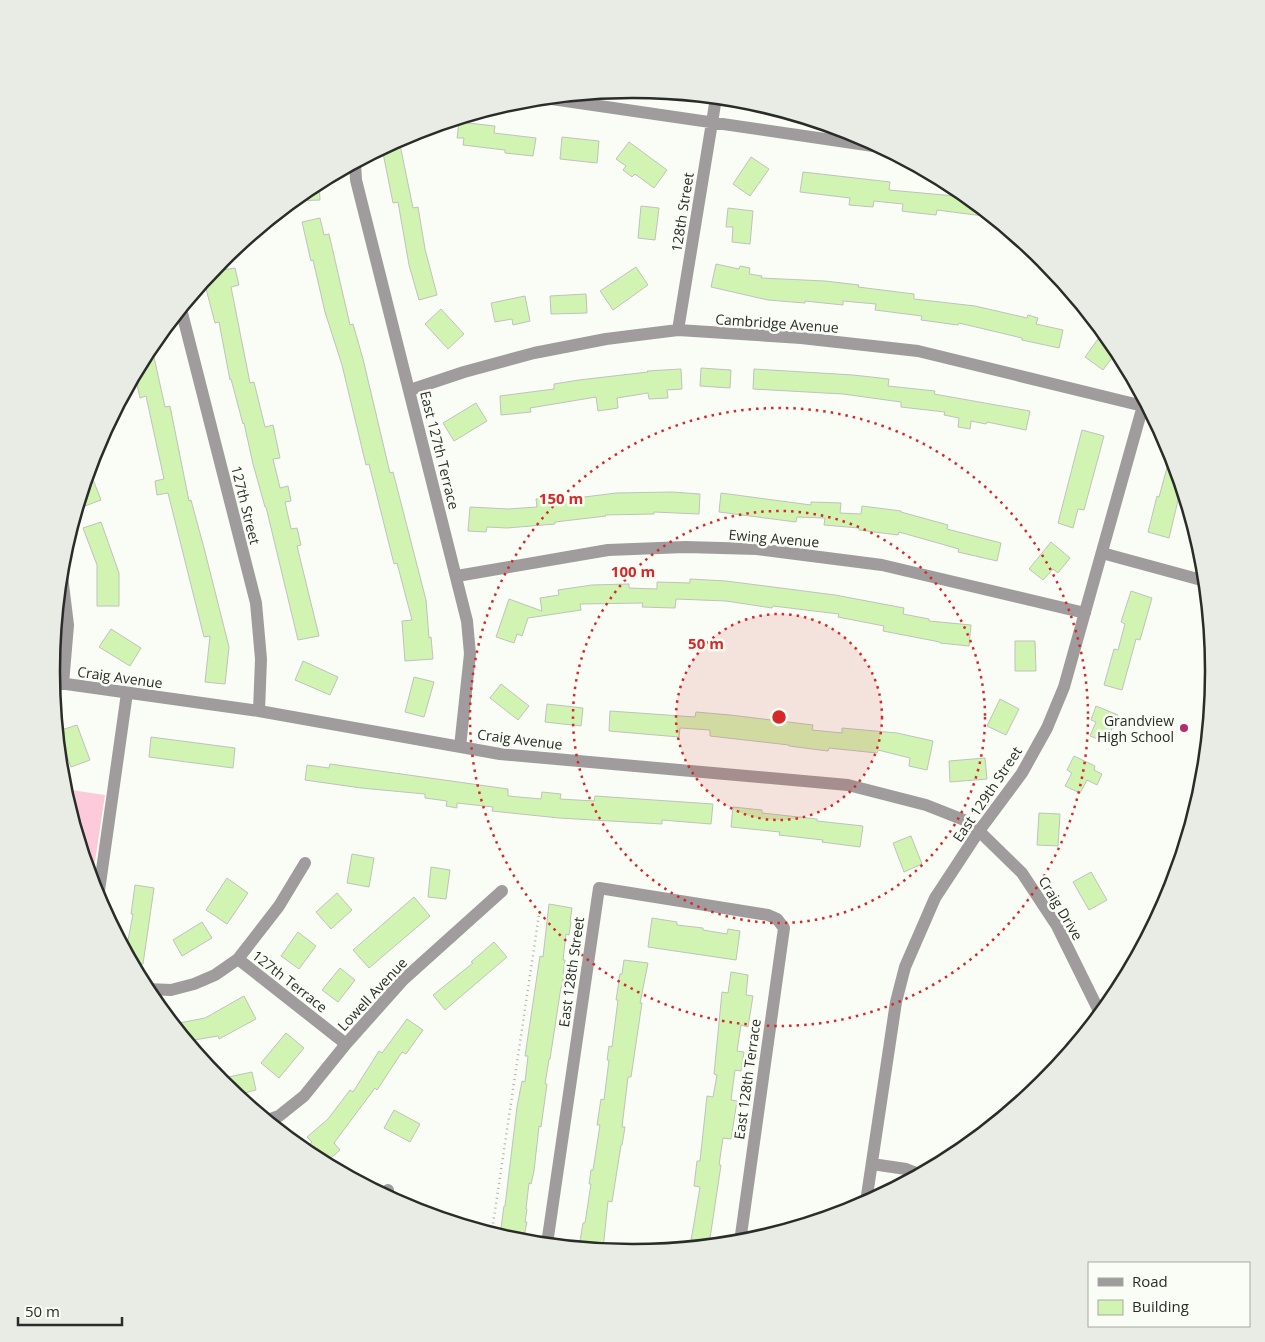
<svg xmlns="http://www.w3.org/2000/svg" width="1265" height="1342" font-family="'Open Sans',sans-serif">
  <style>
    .green { fill: #fdcadb }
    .building { fill: #d1f4b2; stroke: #bfc3bc }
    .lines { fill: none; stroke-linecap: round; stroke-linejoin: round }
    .path { stroke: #aeb1ab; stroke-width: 2.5; stroke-dasharray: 1 4; stroke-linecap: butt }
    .minor { stroke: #a09c9d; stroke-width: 12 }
    .ring { fill: none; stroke: #d62828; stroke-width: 2.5; stroke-dasharray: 2.5 5 }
    .poi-dot { fill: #b42c6d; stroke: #f9fdf5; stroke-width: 2 }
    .labels { text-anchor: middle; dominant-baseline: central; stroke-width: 5; stroke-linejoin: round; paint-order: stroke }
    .street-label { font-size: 14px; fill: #2a2c29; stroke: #f9fdf5 }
    .poi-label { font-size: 14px; fill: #2a2c29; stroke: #f9fdf5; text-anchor: end }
    .rim { fill: none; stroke: #2a2c29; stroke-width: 2.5 }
    .centre { fill: #d62828; stroke: #f9fdf5; stroke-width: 2.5 }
    .ring-label { font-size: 15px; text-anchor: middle; font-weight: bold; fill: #d62828; stroke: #f9fdf5; stroke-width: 5; stroke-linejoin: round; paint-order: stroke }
  </style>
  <rect width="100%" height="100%" fill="#f9fdf5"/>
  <path class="green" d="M64,789L105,795L92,881Z"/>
  <path class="building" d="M459,122L495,126L494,133L536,138L533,156L505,153V150L463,145L464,138H457Z
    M562,137L599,141L597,163L560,159Z
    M399,140L413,208L418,207L425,249L437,295L419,300L409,265L398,202L393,203L383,153V148Z
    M629,142L667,170L654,188L635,174L632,177L623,170L626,166L616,159Z
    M751,157L769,169L750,196L733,184Z
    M803,172L890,182L889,190L955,196V193L963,194L991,217L937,210L936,215L909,212L902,211L903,204L874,201L873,207L849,205L850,198L800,192Z
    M319,183L320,200L293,201L310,188Z
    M641,206L659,208L655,240L638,238Z
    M728,208L753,211L750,244L732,242L733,227H726Z
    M320,218L324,235L329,234L350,325L353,324L363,359L390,473L393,472L426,600L429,638L431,637L433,659L405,661L402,621L412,620L397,563L394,564L369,464L366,465L342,365L325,312L313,260L311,261L302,222Z
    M220,261L222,270L235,268L239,285L231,287L250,383L254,382L265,427L273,425L280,458L273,459L280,488L288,486L291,501L285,502L291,529L297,528L301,545L297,546L319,636L298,640L266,507H265L253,464L244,423L243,424L231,379L230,380L219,322L215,323L204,281Z
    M716,264L739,269L740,266L750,268L749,274L762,276L761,278L825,281L859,285L858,287L914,294V299L975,306L1027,318L1028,315L1038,318L1036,324L1063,330L1059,348L1022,340V338L959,323L958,325L921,320L922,316L875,310L876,304L843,301V305L805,301V303L768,300L711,287Z
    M636,267L648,285L613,310L600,291Z
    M586,294L587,313L551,314L550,296Z
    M525,296L530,321L513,325L512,319L495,322L491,303Z
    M441,309L464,334L448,349L425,324Z
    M1103,332L1117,351L1103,370L1085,357Z
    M154,357L165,407L170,406L189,501L191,500L204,548L229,647L225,684L205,682L210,636L204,637L168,493L157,495L155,481L164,479L146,396L140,398L135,375L143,359Z
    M701,368L731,370L730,388L700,386Z
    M681,369L682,389L667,390L668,398L649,399L648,393L617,398L618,408L598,411L596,397L530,408L531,412L501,415L500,396L554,389V384L579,380L648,372L647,371Z
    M754,369L853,375L889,379L888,386L935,391L934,394L1030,411L1026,430L987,422L986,424L971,421L970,429L958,427L959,418L944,415L945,412L901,407V402L843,394L753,389Z
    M476,403L487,421L454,441L443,423Z
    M1082,430L1104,436L1084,510L1078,509L1073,528L1058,523Z
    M1171,453L1181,488L1169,538L1148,532L1157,496L1159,497Z
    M89,469L101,500L85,506L81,496Z
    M672,492L700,494L699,514L654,512V514L605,515L606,516L555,522V524L507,528L487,527L486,532L468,531L470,507L508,509L537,507L536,499L552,497L553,501L616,493Z
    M721,493L811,505V502L841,503L840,513L861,514L862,506L901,511V512L948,525L947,529L1001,543L997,561L958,552L959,549L899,532L898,535L859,530V528L824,525L825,518L797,517L796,522L719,512Z
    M101,522L119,573V606H97V565L83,528Z
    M1051,542L1070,558L1058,573L1053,569L1043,580L1029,569Z
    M690,579L726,581L835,595L904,608L903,614L929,619V621L971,625L969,646L940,643V642L883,631L884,626L838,617L839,614L773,606L772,608L726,601L676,599L675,608L642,607L643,603L580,604L581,610L528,618L522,636L517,634L514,643L496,637L509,599L542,611L540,598L559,595L558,590L592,585L629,584V588L657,589V582L690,583Z
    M1131,591L1152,598L1140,640L1136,639L1122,690L1104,685L1114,649L1118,650L1125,624L1121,622Z
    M111,629L141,648L130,666L99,647Z
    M1015,641H1035L1036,671H1015Z
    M303,661L338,677L330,695L295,680Z
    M414,677L434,682L424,717L405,712Z
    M501,684L529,706L518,720L490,698Z
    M1000,699L1019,709L1006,735L987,726Z
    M547,704L583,708L581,726L545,722Z
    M1096,706L1118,715L1106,742L1090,736L1096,722L1091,720Z
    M610,711L695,717L696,712L730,715L813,725L812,730L842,733V728L897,733L933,741L927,770L909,766L910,758L878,750L877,753L829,748L828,751L789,746V745L710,736V730L680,728L679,737L609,731Z
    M77,725L90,760L71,767L58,731Z
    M151,737L235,748L233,768L149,757Z
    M1074,756L1095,766L1094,770L1102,774L1097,785L1087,780L1080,793L1065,786L1072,773L1067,770Z
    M985,758L987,779L950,782L949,761Z
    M330,764L508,789V796L541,799L542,792L561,794L560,799L594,801L595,796L713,804L711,824L662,820V824L559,818L492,811L493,807L457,803V808L446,806L447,801L425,798V794L361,788L305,780L307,765L329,768Z
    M733,807L762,810V813L817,819V821L863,826L860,847L822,842L823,840L779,835L780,832L731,827Z
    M1039,813L1060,814L1058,846L1037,845Z
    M911,836L922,864L904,872L893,843Z
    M352,854L374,858L369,887L347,883Z
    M431,867L450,870L446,899L428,897Z
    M1091,872L1107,900L1089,910L1073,882Z
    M227,878L248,893L227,924L206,910Z
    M135,885L154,888L143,964L132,962L126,951L133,914H131Z
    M337,893L352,910L331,929L316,912Z
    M414,897L430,916L369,968L353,950Z
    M549,904L572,908L570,922H571L569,935L566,934L563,960H565L563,974H564L562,987H561L550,1059H549L545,1084H547L541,1127L539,1126L534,1171L531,1184L529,1183L526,1209H527L525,1222H527L523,1241L500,1235L504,1206H505L517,1107L522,1081L525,1082L528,1056H525L540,956L543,957Z
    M652,918L677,922V925L703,928V930L727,934L728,929L740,931L736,960L648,947Z
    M202,922L212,938L182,956L173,940Z
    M298,932L316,946L299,969L281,956Z
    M494,942L507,957L445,1010L433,995L473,963L471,962Z
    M624,960L648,963L640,1003H642L631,1077H628L622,1127H625L622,1145H621L612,1202L608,1201L603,1249L579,1247L583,1223H585L591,1184H589L591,1170H593L600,1125H597L601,1099L604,1100L609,1060H607L609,1046L612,1047L618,1000H616L620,974H622Z
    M340,968L355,980L338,1002L322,990Z
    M731,972L748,975L746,995L753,996L748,1027L741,1025L737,1051L744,1052L741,1071L735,1070L731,1100L737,1101L731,1139L723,1138L719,1165H721L709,1245L690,1247L700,1187L694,1186L697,1161H700L707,1096L713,1097L717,1075L714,1074L722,992L728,993Z
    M244,996L256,1019L219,1039L218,1036L188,1041L174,1024L205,1018Z
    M407,1019L423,1030L406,1054L402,1052L377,1090L375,1088L334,1143L340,1150L325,1163L309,1154L304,1150L312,1142L307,1137L328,1119L350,1090L353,1092L379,1051L382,1053Z
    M286,1033L304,1048L279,1078L261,1063Z
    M252,1072L256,1090L237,1095L219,1079Z
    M394,1110L420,1124L410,1142L384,1128Z"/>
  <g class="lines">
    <path class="path" d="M488,1232L493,1224L540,908"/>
    <path class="minor" d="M545,98L880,147
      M355,163L356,180L467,621L470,654L460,747
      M181,309L256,603L261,659L259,711
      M678,330L716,98
      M410,390L464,372L534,353L606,339L678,330L801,338L918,351L1143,406
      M1102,553L1205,581
      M61,568L68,625L63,684
      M457,576L608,550L685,547L757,549L882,565L1085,613
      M52,682L259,711L500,754L848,785L926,805L964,820L979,831L1022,873L1057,926L1100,1013
      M98,898L127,693
      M238,959L346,1044
      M147,989L171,990L194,984L215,975L238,959L279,906L305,863
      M268,1120L279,1116L304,1096L346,1044L403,980L502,891
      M872,1164L906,1169L919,1174
      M384,1194L388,1190
      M866,1202L896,1002L905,967L935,898L979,831L1022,773L1047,728L1064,687L1144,402
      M547,1244L599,888L768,915L777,919L784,928L740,1242"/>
  </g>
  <circle cx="779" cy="717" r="103" fill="#d62828" fill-opacity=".12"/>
  <g class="ring">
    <circle cx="779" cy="717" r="103"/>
    <circle cx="779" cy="717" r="206"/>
    <circle cx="779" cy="717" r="309"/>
  </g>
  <circle class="poi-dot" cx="1184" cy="728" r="5"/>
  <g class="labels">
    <g class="street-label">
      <text transform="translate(682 212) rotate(-81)">128th Street</text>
      <text transform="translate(777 323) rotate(4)">Cambridge Avenue</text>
      <text transform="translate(440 450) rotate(76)">East 127th Terrace</text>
      <text transform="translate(246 505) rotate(76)">127th Street</text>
      <text transform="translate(774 538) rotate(5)">Ewing Avenue</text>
      <text transform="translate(120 677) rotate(8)">Craig Avenue</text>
      <text transform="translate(520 739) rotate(7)">Craig Avenue</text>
      <text transform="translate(987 794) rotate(-56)">East 129th Street</text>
      <text transform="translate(1061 908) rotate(59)">Craig Drive</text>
      <text transform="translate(571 972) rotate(-82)">East 128th Street</text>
      <text transform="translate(290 981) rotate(38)">127th Terrace</text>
      <text transform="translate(372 994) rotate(-47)">Lowell Avenue</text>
      <text transform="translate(747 1079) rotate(-82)">East 128th Terrace</text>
    </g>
    <g class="poi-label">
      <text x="1174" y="720">Grandview<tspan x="1174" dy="16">High School</tspan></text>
    </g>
  </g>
  <path d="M0 0H1265V1342H0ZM632 98H633A572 572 0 0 1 1205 670V672A572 572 0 0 1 633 1244H632A572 572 0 0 1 60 672V670A572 572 0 0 1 632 98Z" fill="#e8ece5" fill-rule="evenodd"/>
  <path class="rim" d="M632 98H633A572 572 0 0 1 1205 670V672A572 572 0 0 1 633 1244H632A572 572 0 0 1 60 672V670A572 572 0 0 1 632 98Z"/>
  <circle cx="779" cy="717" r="8" class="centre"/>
  <g class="ring-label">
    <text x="561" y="504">150 m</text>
    <text x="633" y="577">100 m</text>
    <text x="706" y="649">50 m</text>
  </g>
  <rect x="1088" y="1262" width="162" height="65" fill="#f9fdf5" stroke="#a6a9a3"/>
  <rect x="1098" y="1278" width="25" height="8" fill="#a09c9d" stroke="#a6a9a3"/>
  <text x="1132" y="1287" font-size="15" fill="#2a2c29">Road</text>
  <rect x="1098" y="1300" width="25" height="15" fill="#d1f4b2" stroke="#a6a9a3"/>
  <text x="1132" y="1312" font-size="15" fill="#2a2c29">Building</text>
  <path d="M18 1317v8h104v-8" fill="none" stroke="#2a2c29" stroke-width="2.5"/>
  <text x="25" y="1317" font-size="15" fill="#2a2c29" stroke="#f9fdf5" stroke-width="4" paint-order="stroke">50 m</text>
</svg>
